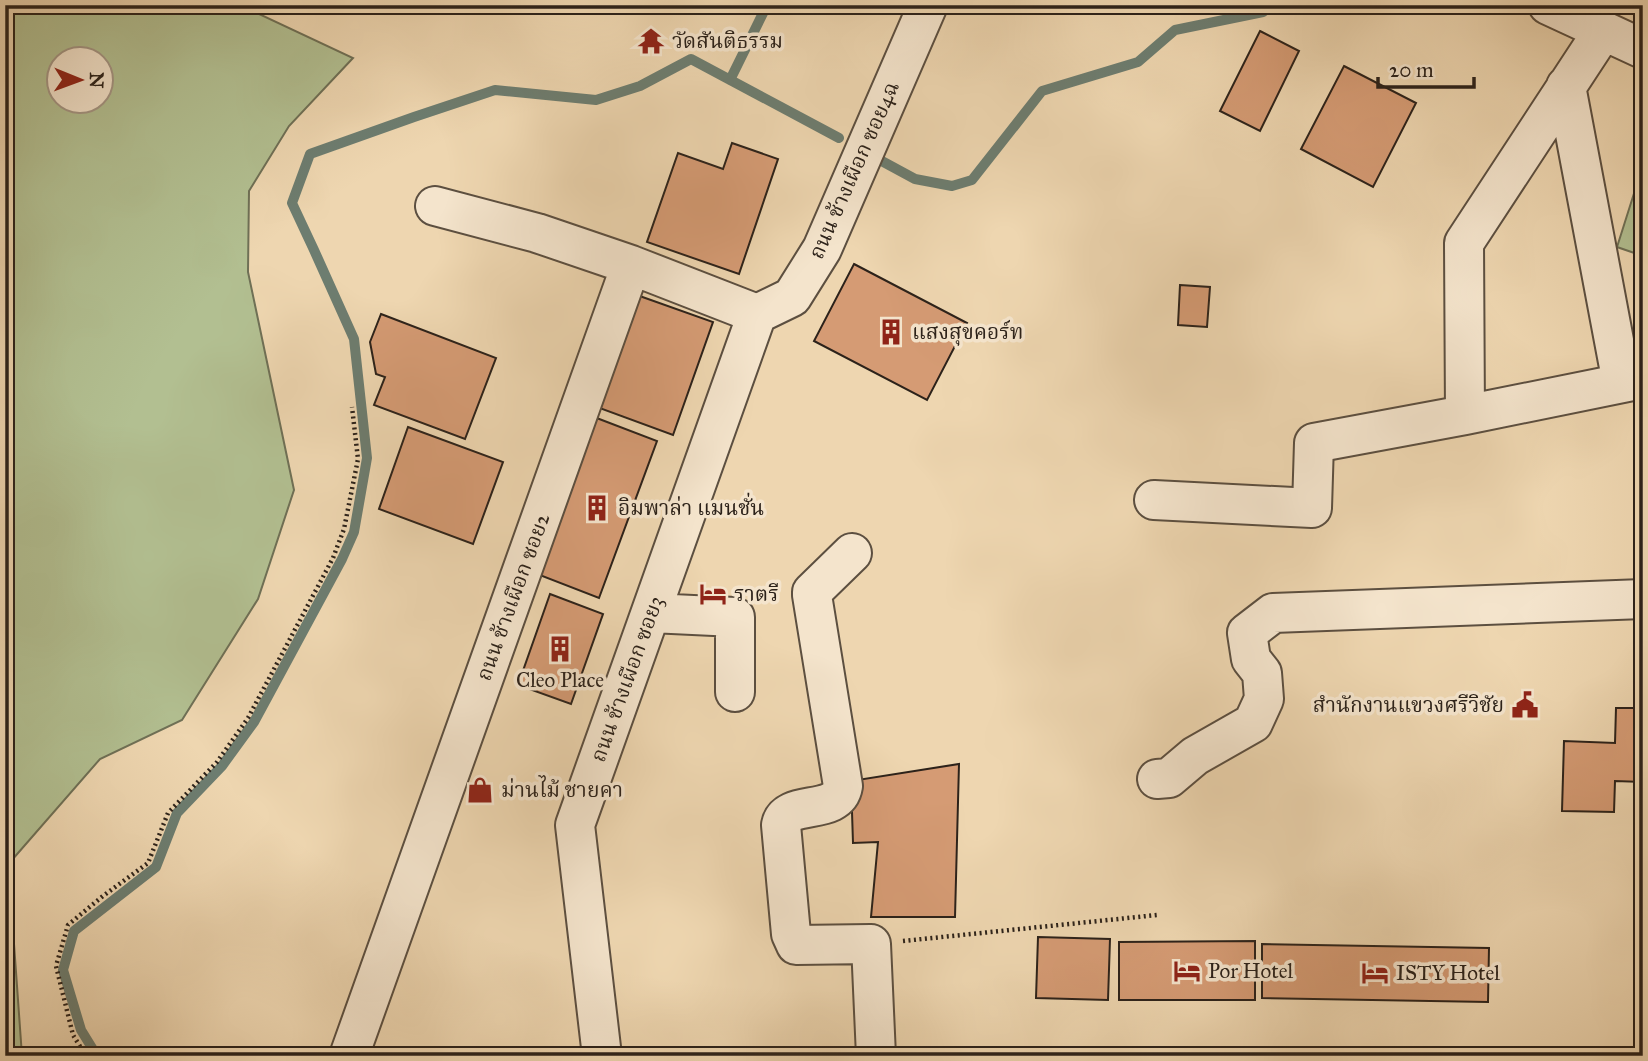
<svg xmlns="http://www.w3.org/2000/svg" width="1648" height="1061" font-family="'IM FELL Great Primer','Noto Serif Thai',serif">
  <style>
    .green { fill: #b2bf91; stroke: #6f7056; stroke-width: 2; fill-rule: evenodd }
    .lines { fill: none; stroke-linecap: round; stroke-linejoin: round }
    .stream { stroke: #6d7d70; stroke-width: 10 }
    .building { fill: #d59b74; stroke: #2c221a; stroke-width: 2 }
    .minor-casing { stroke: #5c4f40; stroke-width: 42 }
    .path { stroke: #2c221a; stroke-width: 4.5; stroke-dasharray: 2 3.5; stroke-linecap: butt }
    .minor { stroke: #f4e4cc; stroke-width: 38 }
    .labels { text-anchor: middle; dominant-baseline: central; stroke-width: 7; stroke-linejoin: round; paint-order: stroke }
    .poi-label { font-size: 21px; fill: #2c221a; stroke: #f4e4cc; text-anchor: start }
    .street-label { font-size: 21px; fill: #2c221a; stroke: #f4e4cc }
  </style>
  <rect width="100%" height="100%" fill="#eed6b0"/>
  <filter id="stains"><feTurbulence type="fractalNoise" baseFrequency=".00286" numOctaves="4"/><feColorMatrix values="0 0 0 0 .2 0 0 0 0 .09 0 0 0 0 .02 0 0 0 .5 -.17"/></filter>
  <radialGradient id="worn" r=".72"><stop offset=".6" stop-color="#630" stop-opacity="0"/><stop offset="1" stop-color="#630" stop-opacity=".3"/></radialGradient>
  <path class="green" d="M9,5H240L353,58L289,126L249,191L248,272L294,490L258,599L182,720L100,759L5,868V13ZM60,60H102V102H60Z
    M1643,165V256L1617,247Z
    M5,912L14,944L22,1056H5Z"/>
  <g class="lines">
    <path class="stream" d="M730,80L767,5
      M878,159L915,179L952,186L972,180L1042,91L1138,62L1175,30L1263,12L1272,5
      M97,1056L81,1030L63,970L74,931L156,867L177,813L222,766L254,722L342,559L354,532L367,458L354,339L314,250L292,203L310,154L414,117L495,90L596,100L640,86L691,59L839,138"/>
  </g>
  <path class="building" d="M1260,31L1299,51L1260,131L1220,111Z
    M1344,66L1416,103L1373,187L1301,149Z
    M732,143L778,159L739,274L647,242L678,153L723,169Z
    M854,264L967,323L927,400L814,341Z
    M1180,285L1210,287L1207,327L1178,325Z
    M634,294L713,322L673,435L594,406Z
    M381,314L496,358L465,439L374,405L385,377L376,374L370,342Z
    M594,417L657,441L599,598L537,574Z
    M408,427L503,462L473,544L379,509Z
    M550,594L603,614L571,704L518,685Z
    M1616,708H1643V782L1615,781L1614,812L1562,811L1564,741L1615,743Z
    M959,764L955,917H871L878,842L853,843L851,781Z
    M1038,937L1110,939L1108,1000L1036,998Z
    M1255,941V1000H1119V942Z
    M1262,944L1489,948L1488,1002L1262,998Z
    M728,1049L853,1051V1056H728Z"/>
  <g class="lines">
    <g class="minor-casing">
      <path id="minor" d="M1548,5L1643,49
        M1566,86L1622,383
        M435,206L537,233L631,265
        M757,314L792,297L822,249L928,5
        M1465,415L1464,243L1603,31
        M1154,500L1312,508L1314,443L1465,415L1643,379
        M852,553L812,592V595L843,786C838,817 786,798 781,825L791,934L796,945L871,944L876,1056
        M651,613L735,617V692
        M1157,779L1169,778L1195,756L1253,723L1264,699L1262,673L1251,659L1247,633L1273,613L1643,599
        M349,1056L631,265L757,314
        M602,1056L575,825L757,314"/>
    </g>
    <path class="path" d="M903,941L1157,915
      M86,1056L73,1035L56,966L68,925L103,896L148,863L168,813L217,762L248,718L333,558L344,529L358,459L352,407"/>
    <use href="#minor" class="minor"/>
  </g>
  <defs>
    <g id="temple-bare" transform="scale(2.1)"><path d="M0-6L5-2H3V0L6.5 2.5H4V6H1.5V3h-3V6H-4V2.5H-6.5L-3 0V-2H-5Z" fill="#8f2418" stroke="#f4e4cc" stroke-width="2.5" paint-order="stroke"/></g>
    <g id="building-bare" transform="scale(2.1)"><path d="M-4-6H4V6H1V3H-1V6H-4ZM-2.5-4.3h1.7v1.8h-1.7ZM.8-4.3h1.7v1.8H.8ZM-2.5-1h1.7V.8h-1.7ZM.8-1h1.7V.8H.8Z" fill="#8f2418" stroke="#f4e4cc" stroke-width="2.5" paint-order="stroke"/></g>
    <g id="hotel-bare" transform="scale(2.1)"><path d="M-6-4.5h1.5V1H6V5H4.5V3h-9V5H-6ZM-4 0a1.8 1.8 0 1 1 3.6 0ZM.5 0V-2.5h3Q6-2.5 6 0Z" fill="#8f2418" stroke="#f4e4cc" stroke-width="2.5" paint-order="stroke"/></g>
    <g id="civic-bare" transform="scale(2.1)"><path d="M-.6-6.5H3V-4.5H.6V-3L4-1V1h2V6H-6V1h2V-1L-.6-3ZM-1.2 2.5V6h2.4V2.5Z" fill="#8f2418" stroke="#f4e4cc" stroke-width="2.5" paint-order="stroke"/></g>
    <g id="shop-bare" transform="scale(2.1)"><path d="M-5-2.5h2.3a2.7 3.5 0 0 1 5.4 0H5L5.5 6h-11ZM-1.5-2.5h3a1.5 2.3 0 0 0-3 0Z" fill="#8f2418" stroke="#f4e4cc" stroke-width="2.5" paint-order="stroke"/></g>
  </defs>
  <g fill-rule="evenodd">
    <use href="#temple-bare" x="651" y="41"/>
    <use href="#building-bare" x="891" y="332"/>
    <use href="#building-bare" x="597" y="508"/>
    <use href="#hotel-bare" x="713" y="594"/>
    <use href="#building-bare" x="560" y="649"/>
    <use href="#civic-bare" x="1525" y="705"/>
    <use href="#shop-bare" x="480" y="790"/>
    <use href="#hotel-bare" x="1187" y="971"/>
    <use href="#hotel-bare" x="1375" y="973"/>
  </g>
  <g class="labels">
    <g class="poi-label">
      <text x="672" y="41">วัดสันติธรรม</text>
      <text x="912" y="332">แสงสุขคอร์ท</text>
      <text x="618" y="508">อิมพาล่า แมนชั่น</text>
      <text x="734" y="594">ราตรี</text>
      <text x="560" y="680" text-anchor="middle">Cleo Place</text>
      <text x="1504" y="705" text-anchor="end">สำนักงานแขวงศรีวิชัย</text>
      <text x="501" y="790">ม่านไม้ ชายคา</text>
      <text x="1208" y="971">Por Hotel</text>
      <text x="1396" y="973">ISTY Hotel</text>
    </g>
    <g class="street-label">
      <text transform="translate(854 170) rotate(-66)">ถนน ช้างเผือก ซอย4ฉ</text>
      <text transform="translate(513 597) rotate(-70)">ถนน ช้างเผือก ซอย2</text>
      <text transform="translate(627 679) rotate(-70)">ถนน ช้างเผือก ซอย3</text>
    </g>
  </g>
  <rect width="1648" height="1061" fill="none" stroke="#eed6b0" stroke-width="28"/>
  <rect x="7" y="7" width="1634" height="1047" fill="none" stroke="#2c221a" stroke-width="3.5"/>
  <rect x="14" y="14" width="1620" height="1033" fill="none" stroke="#2c221a" stroke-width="2"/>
  <g transform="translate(80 80) rotate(91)"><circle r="33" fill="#f4e4cc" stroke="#a49685" stroke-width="2"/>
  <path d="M0-5L12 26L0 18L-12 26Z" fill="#8f2418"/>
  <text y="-10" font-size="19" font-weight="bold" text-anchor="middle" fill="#2c221a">N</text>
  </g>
  <path d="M1378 77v10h96v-10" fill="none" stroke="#2c221a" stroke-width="3.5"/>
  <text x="1389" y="77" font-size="21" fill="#2c221a" stroke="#f4e4cc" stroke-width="5" paint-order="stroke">20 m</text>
  <rect width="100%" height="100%" filter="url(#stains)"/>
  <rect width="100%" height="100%" fill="url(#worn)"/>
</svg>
